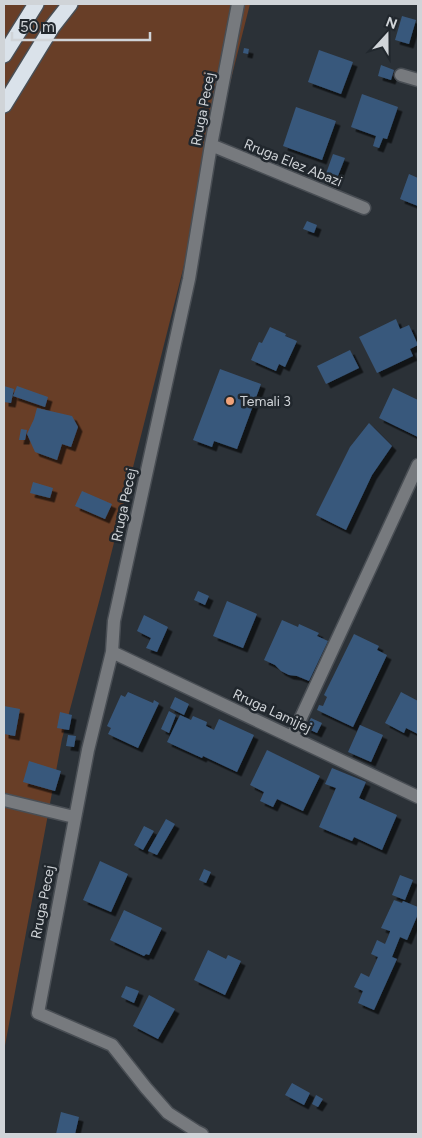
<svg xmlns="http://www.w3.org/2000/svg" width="422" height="1138" font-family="Figtree,sans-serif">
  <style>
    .green { fill: #683e27 }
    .building { fill: #39587c; filter: url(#shadow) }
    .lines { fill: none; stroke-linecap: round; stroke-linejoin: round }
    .minor-casing { stroke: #494e54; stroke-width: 15 }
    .highway-casing { stroke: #494e54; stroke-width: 18 }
    .minor { stroke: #777a7e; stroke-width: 12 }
    .highway { stroke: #dae2ea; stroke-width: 15 }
    .poi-dot { fill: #f0a279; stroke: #21272d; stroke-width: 2 }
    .labels { text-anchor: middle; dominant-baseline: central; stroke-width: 5; stroke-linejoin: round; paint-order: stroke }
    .street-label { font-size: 14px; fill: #d0d4d8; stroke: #21272d }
    .poi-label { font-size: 14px; fill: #d0d4d8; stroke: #21272d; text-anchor: start }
  </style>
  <defs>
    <filter id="shadow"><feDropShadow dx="4.5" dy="4.5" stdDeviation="0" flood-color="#0009"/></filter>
  </defs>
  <rect width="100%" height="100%" fill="#2b3137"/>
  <path class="green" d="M4,4H250L100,598L62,739L4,1051Z"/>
  <path class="building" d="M402,16L416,20L409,44L395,40Z
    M244,48L249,49L248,54L243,53Z
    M319,50L353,62L341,94L308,82Z
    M381,65L394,70L391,80L378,76Z
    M362,94L398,107L387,139L383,138L379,148L373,146L376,136L351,127Z
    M296,107L336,121L322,160L283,146Z
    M333,154L345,158L334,186L323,182Z
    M409,174L418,178V206L400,199Z
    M307,221L317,225L314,233L303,229Z
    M396,319L400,329L409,325L418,345L410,349L413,356L377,373L359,337Z
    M270,327L286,334L285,336L297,341L285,367L279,364L276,371L251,360L259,342L262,343Z
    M350,350L359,368L326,384L317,366Z
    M220,369L261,384L237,449L214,441L212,447L193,440Z
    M4,386L14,389L11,403L4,402Z
    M17,386L48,397L45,407L13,396Z
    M393,388L418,400V437L379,418Z
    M37,408L72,416L78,427L71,447L62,444L57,460L35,452L27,434L34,419Z
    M369,423L392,446L372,475L346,530L316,515L350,447Z
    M21,429L27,430L25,440H19Z
    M33,482L53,488L50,498L30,493Z
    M82,491L112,504L105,519L75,506Z
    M198,591L209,596L205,605L194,600Z
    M227,601L257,614L243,648L213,636Z
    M144,615L168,627L157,652L146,648L151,638L137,631Z
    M282,620L298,627L299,624L319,633L317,636L328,641L309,681L297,676L289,675L281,671L275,665L264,660Z
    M354,634L379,646L377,650L387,655L353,727L317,710L319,705L323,706L327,697L324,695Z
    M128,692L153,703L154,700L159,703L138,748L108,734L111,728L107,726L121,695L125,697Z
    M401,692L418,701V734L406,728L404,733L385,723Z
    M175,697L189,704L184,715L170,708Z
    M4,706L20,709L15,736L4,734Z
    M169,711L176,715L169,733L161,729Z
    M60,712L72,715L69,730L57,728Z
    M180,715L191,720L193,716L207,722L206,726L214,730L219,719L254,735L237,772L203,756L202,758L167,742Z
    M311,718L322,723L317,733L306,728Z
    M360,725L383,735L371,762L348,752Z
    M68,735L76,736L74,747L66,746Z
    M267,750L320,776L303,811L277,799L273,807L260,801L264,792L250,785Z
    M29,761L61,771L55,791L23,782Z
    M332,768L366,782L359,798L397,815L382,850L354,837L352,841L319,827L336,788L325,784Z
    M166,819L175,824L157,855L148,851Z
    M144,826L154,831L143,850L134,845Z
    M100,861L128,874L111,912L83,900Z
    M204,869L211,872L206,883L199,880Z
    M400,875L413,880L405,900L392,895Z
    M394,900L402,903L403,901L418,907V914L407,940L400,937L392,957L397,959L374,1010L358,1003L363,991L354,987L361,973L369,977L378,957L371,954L377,940L385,944L390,932V931L381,928Z
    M124,910L162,928L149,955L146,954L144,956L110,940Z
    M208,950L226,959L228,955L241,961L225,995L194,980Z
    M126,986L139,991L134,1003L121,997Z
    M149,995L175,1009L158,1039L133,1026Z
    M292,1083L310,1093L304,1105L285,1095Z
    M316,1095L323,1099L318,1107L312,1104Z
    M61,1112L79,1117L75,1134H56Z"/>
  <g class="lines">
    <g class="minor-casing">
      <path id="minor" d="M401,75L418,80
        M211,145L364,208
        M112,652L418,797
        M292,737L418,465
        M4,800L74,817
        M202,1134L196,1131L168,1113L146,1088L112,1045L38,1013L88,750L112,652L114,621L189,279L211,145L238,4"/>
    </g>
    <g class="highway-casing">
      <path id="highway" d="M4,55L36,4
        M4,105L52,27L70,4"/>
    </g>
    <use href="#minor" class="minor"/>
    <use href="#highway" class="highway"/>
  </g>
  <circle class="poi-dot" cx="230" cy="401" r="5"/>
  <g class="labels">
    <g class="street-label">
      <text transform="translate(203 109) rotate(-79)">Rruga Pecej</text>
      <text transform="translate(293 163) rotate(22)">Rruga Elez Abazi</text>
      <text transform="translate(124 505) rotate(-78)">Rruga Pecej</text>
      <text transform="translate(272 711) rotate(25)">Rruga Lamijej</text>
      <text transform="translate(43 902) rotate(-79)">Rruga Pecej</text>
    </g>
    <g class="poi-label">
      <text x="240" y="401">Temali 3</text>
    </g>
  </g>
  <rect width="422" height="1138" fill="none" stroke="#d0d4d8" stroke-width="10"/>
  <g transform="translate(387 35) rotate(21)" stroke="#21272d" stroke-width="4" paint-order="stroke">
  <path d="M0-4L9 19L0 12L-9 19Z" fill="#d0d4d8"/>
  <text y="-8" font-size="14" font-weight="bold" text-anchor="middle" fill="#d0d4d8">N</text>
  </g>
  <path d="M12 32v8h138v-8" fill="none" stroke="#d0d4d8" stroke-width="2.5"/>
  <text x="20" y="32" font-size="15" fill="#d0d4d8" stroke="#21272d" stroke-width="4" paint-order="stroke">50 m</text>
</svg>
